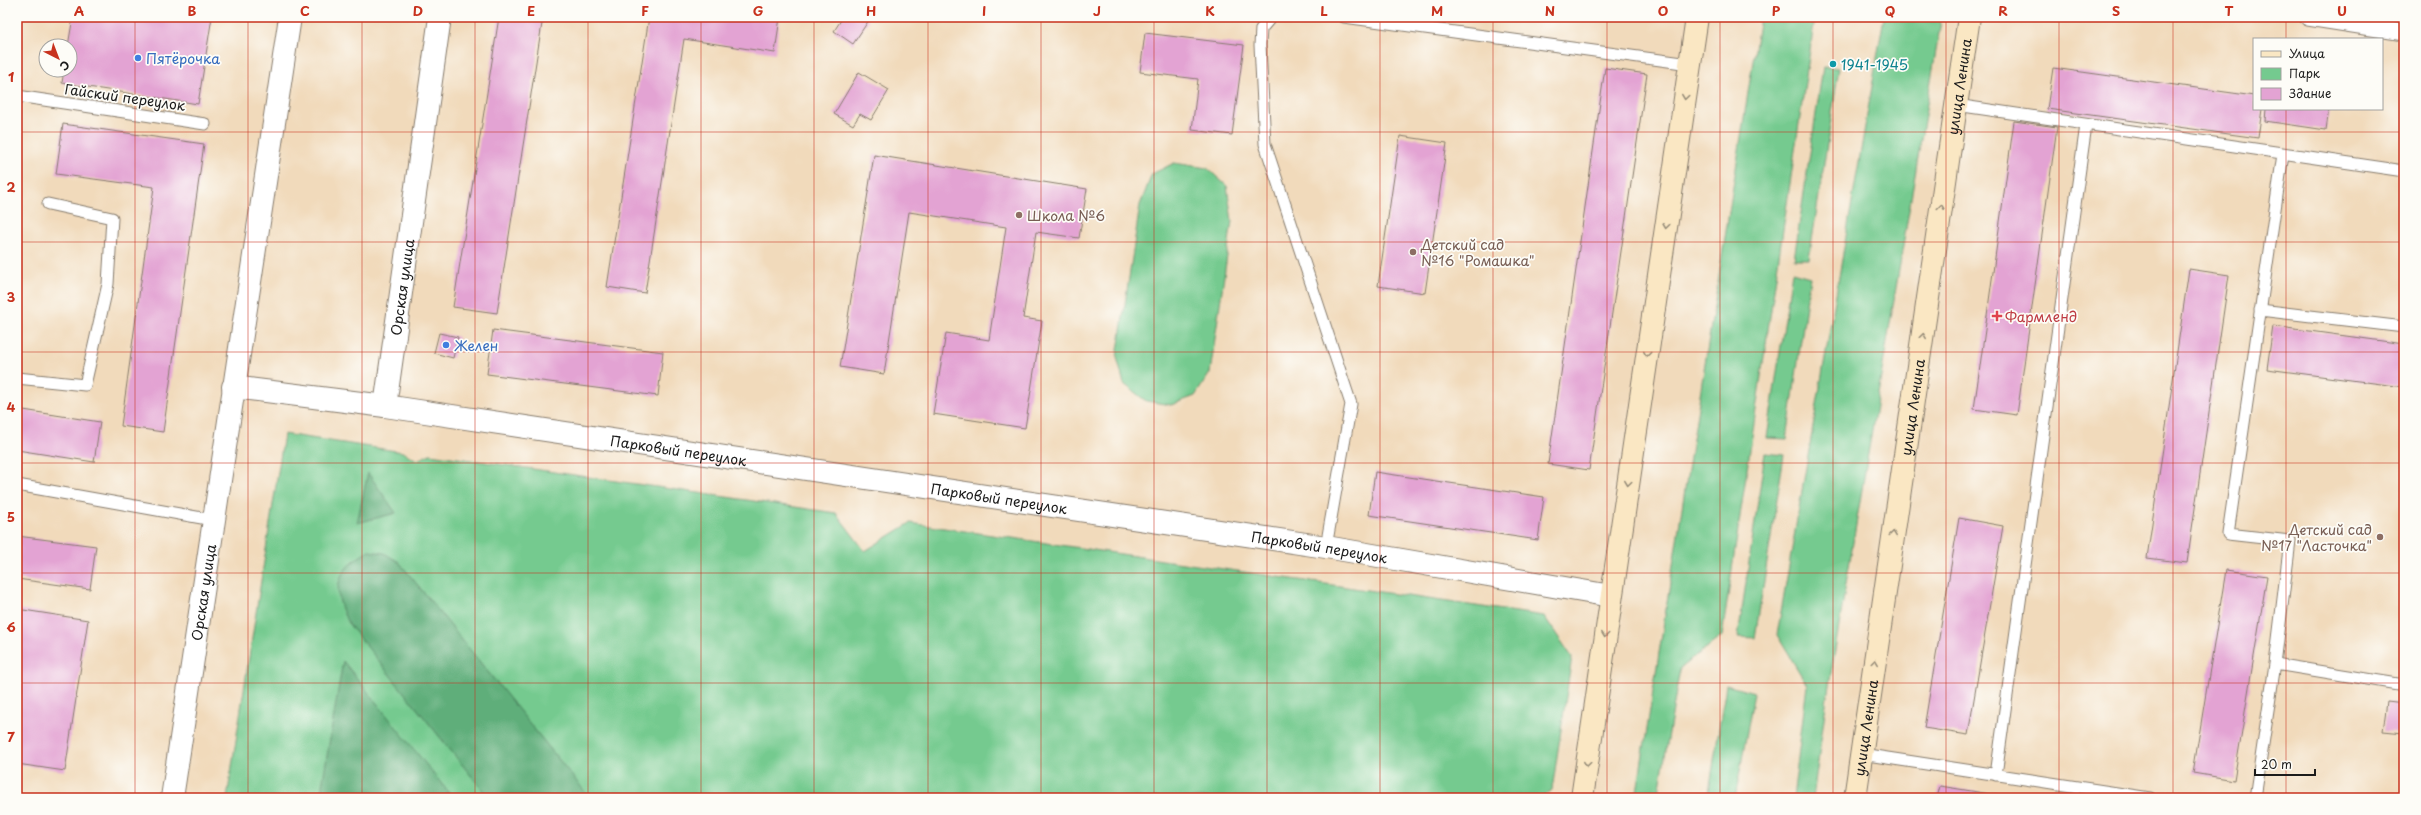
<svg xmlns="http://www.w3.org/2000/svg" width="2421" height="815" font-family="'Playpen Sans',sans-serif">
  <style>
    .green { fill: #74ca8f; stroke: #487356 }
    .forest { fill: #5fae7a; stroke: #3e654b }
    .building { fill: #e3a3d3 }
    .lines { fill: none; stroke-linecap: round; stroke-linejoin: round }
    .service-casing { stroke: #867b6c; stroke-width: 13 }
    .pedestrian-casing { stroke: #867b6c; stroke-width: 19 }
    .tertiary-casing { stroke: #867b6c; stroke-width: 24 }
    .secondary-casing { stroke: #867b6c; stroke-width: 24 }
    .service { stroke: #fff; stroke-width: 11 }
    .pedestrian { stroke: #fff; stroke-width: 17 }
    .tertiary { stroke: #fff; stroke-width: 22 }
    .secondary { stroke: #fae7c3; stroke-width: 22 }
    .oneway { stroke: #968c78 }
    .grid { fill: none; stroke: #c8321e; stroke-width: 1; stroke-opacity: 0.55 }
    .shop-dot { fill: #3f7fe0; stroke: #fdfcf7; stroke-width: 1.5 }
    .culture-dot { fill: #0f9aa8; stroke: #fdfcf7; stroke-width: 1.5 }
    .education-dot { fill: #8d6e63; stroke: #fdfcf7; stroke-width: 1.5 }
    .health-dot { fill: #e0444e; stroke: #fdfcf7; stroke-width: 1.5 }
    .labels { text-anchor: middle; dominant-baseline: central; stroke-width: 3.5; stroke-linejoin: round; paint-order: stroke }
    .shop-label { font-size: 14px; fill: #366cbe; stroke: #fdfcf7; text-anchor: start }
    .culture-label { font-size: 14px; fill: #0d838f; stroke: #fdfcf7; text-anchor: start }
    .street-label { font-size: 14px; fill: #1c1c1c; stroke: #fdfcf7 }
    .education-label { font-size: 14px; fill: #785e54; stroke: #fdfcf7; text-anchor: start }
    .health-label { font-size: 14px; fill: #be3a42; stroke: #fdfcf7; text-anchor: start }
    .neatline { fill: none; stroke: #c8321e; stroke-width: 1.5 }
    .grid-label { font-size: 13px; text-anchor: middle; font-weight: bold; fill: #c8321e }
  </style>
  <rect width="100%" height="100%" fill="#fdfcf7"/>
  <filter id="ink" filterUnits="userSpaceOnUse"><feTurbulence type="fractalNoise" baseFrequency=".025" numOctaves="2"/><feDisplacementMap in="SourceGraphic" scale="8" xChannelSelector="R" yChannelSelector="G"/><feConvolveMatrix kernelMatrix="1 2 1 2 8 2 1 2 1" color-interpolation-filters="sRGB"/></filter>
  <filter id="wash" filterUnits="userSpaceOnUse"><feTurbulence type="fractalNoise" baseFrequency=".012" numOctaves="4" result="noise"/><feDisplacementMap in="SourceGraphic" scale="16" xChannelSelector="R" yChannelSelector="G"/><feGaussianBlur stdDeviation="0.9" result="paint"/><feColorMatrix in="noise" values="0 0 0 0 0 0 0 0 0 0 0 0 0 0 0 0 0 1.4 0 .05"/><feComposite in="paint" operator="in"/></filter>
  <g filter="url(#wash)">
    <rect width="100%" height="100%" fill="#f1dabb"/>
    <path class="green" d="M1760,17H1815L1722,636L1680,668L1658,798H1636Z
      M1884,17H1931L1941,21L1827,697L1813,798H1793L1807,685L1777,635Z
      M1823,67L1839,68L1809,259H1794Z
      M1174,163L1207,168L1227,186L1232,221L1210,373L1195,396L1171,405L1146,401L1124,384L1117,357L1140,205L1152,174Z
      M1792,272L1810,277L1787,439L1767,438Z
      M284,434L403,452L417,460L430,454L836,513L865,551L910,523L1544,616L1572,657L1552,790L1542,798H227Z
      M1765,453L1784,455L1755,638L1738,637Z
      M1726,685L1754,693L1735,798H1708Z"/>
    <path class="forest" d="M368,473L396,513L357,523Z
      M369,551L384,553L399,562L590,798H489L348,623C331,588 335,570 369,551Z
      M343,661L453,798H320Z"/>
    <g id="blocks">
      <path class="building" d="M73,17H212L198,104L62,83L64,70H70L68,46Z
        M499,17H543L497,313L453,307Z
        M649,17H780L775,53L684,39L645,293L607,287Z
        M843,17H864L869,20L853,44L834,31Z
        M1145,33L1244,45L1232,135L1192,130L1198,79L1140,72Z
        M1605,68L1647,74L1589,470L1548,464Z
        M2053,68L2254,96V109H2262L2258,138L2047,109Z
        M859,72L889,90L871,120L860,114L853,125L834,114Z
        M2266,109H2329L2326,130L2265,121Z
        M2014,121L2057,127L2017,415L1974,409Z
        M63,124L204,144L163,432L121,426L154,187L56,174Z
        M1400,136L1447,143L1425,293L1378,286Z
        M874,155L1087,189L1079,238L1036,232L1023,318L1042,321L1025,428L933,414L946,333L989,340L1006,227L909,212L884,374L840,367Z
        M2189,269L2229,275L2187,563L2147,558Z
        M2273,326L2404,344V387L2267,369Z
        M493,330L663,352L658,396L487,374Z
        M439,333L458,337L453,358L434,353Z
        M17,409L100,422L94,462L17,450Z
        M1375,472L1544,497L1538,540L1369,515Z
        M1959,518L2003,526L1968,735L1924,728Z
        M17,536L96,546L90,589L17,579Z
        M2226,570L2267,576L2234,780L2193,773Z
        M17,609L88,620L65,771L17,764Z
        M2387,702L2404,704V733L2383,731Z
        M1940,786L2009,797V798H1937Z"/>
    </g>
  </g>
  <g filter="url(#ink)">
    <use href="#blocks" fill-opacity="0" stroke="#867b6c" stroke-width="1"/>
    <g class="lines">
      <g class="service-casing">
        <path id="service" d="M1271,17L1261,29L1260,45L1265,144L1351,404L1326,547
          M1344,17L1690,64
          M17,96L205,124
          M1956,105L2404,171
          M2260,310L2404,327
          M17,378L85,385L108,284L112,218L48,204
          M17,485L213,520
          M2275,664L2290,541L2228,534L2283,154
          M1861,754L2150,798
          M1996,775L2086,125
          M2255,798L2275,664L2404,685"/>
      </g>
      <g class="pedestrian-casing">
        <path id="pedestrian" d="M2308,17L2404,32"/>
      </g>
      <g class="tertiary-casing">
        <g id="tertiary">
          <path id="s1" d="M233,387L385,406L1326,547L1611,596"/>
          <path id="s2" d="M385,406L440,17"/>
          <path id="s3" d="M172,798L290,17"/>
        </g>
      </g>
      <g class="secondary-casing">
        <g id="secondary">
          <path d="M1582,798L1697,17"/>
          <path id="s4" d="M1855,798L1969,17"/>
        </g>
      </g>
      <use href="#service" class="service"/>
      <use href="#pedestrian" class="pedestrian"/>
      <use href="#tertiary" class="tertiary"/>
      <use href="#secondary" class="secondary"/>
    </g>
    <defs><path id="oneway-chevron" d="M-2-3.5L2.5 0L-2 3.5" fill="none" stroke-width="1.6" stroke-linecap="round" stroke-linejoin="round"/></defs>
    <g class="oneway">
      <use href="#oneway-chevron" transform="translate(1685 97) rotate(98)"/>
      <use href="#oneway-chevron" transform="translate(1941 207) rotate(-82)"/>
      <use href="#oneway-chevron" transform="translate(1666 226) rotate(98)"/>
      <use href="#oneway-chevron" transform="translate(1923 336) rotate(-82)"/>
      <use href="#oneway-chevron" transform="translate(1647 354) rotate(98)"/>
      <use href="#oneway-chevron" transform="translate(1628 483) rotate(98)"/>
      <use href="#oneway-chevron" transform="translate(1893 534) rotate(-82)"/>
      <use href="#oneway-chevron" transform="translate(1605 635) rotate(98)"/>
      <use href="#oneway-chevron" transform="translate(1875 662) rotate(-82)"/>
      <use href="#oneway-chevron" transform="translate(1587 764) rotate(98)"/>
    </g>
  </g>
  <path class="grid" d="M135,17V798M248,17V798M362,17V798M475,17V798M588,17V798M701,17V798M814,17V798M928,17V798M1041,17V798M1154,17V798M1267,17V798M1380,17V798M1493,17V798M1607,17V798M1720,17V798M1833,17V798M1946,17V798M2059,17V798M2173,17V798M2286,17V39M2286,109V798M17,132H2404M17,242H2404M17,352H2404M17,463H2404M17,573H2404M17,683H2404"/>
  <g class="shop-dot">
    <circle cx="138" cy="58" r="4"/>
    <circle cx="446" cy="345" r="4"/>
  </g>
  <circle class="culture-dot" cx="1833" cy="64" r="4"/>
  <g class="education-dot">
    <circle cx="1019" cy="215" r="4"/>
    <circle cx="1413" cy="252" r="4"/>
    <circle cx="2380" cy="537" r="4"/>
  </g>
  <path class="health-dot" d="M1995 310h4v4h4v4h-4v4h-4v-4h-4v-4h4z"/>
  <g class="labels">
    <g class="shop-label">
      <text x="146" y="58">Пятёрочка</text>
      <text x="454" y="345">Желен</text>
    </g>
    <g class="culture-label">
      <text x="1841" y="64">1941-1945</text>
    </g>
    <g class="street-label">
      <text stroke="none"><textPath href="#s4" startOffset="719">улица Ленина</textPath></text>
      <text transform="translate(125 97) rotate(8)">Гайский переулок</text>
      <text stroke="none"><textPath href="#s2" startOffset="120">Орская улица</textPath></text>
      <text stroke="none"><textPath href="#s4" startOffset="395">улица Ленина</textPath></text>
      <text stroke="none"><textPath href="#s1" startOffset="450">Парковый переулок</textPath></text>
      <text stroke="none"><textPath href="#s1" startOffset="774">Парковый переулок</textPath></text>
      <text stroke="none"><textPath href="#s1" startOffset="1098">Парковый переулок</textPath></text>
      <text stroke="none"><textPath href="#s3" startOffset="208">Орская улица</textPath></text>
      <text stroke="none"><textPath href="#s4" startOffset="71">улица Ленина</textPath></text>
    </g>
    <g class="education-label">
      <text x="1027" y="215">Школа №6</text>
      <text x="1421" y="244">Детский сад<tspan x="1421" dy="16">№16 "Ромашка"</tspan></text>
      <text x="2372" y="529" text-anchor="end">Детский сад<tspan x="2372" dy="16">№17 "Ласточка"</tspan></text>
    </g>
    <g class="health-label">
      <text x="2005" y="316">Фармленд</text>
    </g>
  </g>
  <rect width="2421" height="815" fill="none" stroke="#fdfcf7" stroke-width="44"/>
  <rect x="2253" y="38" width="130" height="72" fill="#fdfcf7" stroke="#a3a29f"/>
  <rect x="2261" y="51" width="20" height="6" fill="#fae7c3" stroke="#a3a29f"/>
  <text x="2289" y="58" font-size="12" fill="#1c1c1c">Улица</text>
  <rect x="2261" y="68" width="20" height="12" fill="#74ca8f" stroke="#a3a29f"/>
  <text x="2289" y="78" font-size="12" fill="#1c1c1c">Парк</text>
  <rect x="2261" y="88" width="20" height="12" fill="#e3a3d3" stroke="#a3a29f"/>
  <text x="2289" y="98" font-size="12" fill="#1c1c1c">Здание</text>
  <g transform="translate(58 58) rotate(138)"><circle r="19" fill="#fdfcf7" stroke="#a3a29f"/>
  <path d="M0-3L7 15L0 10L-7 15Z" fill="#c8321e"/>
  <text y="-6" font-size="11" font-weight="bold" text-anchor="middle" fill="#1c1c1c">С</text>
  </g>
  <path d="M2255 769v6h60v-6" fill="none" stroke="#1c1c1c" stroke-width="2"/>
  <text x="2261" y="769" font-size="12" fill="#1c1c1c" stroke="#fdfcf7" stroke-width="3" paint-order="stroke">20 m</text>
  <rect x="22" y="22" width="2377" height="771" class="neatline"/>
  <g class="grid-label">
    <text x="79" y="16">A</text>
    <text x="192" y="16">B</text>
    <text x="305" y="16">C</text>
    <text x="418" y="16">D</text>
    <text x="531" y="16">E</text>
    <text x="645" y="16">F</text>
    <text x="758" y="16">G</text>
    <text x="871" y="16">H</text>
    <text x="984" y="16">I</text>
    <text x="1097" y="16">J</text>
    <text x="1210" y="16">K</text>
    <text x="1324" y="16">L</text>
    <text x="1437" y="16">M</text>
    <text x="1550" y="16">N</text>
    <text x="1663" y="16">O</text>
    <text x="1776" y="16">P</text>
    <text x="1890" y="16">Q</text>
    <text x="2003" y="16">R</text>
    <text x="2116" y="16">S</text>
    <text x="2229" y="16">T</text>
    <text x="2342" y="16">U</text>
    <text x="11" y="82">1</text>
    <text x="11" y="192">2</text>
    <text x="11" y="302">3</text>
    <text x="11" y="412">4</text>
    <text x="11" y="522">5</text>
    <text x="11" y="632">6</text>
    <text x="11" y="742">7</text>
  </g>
</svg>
